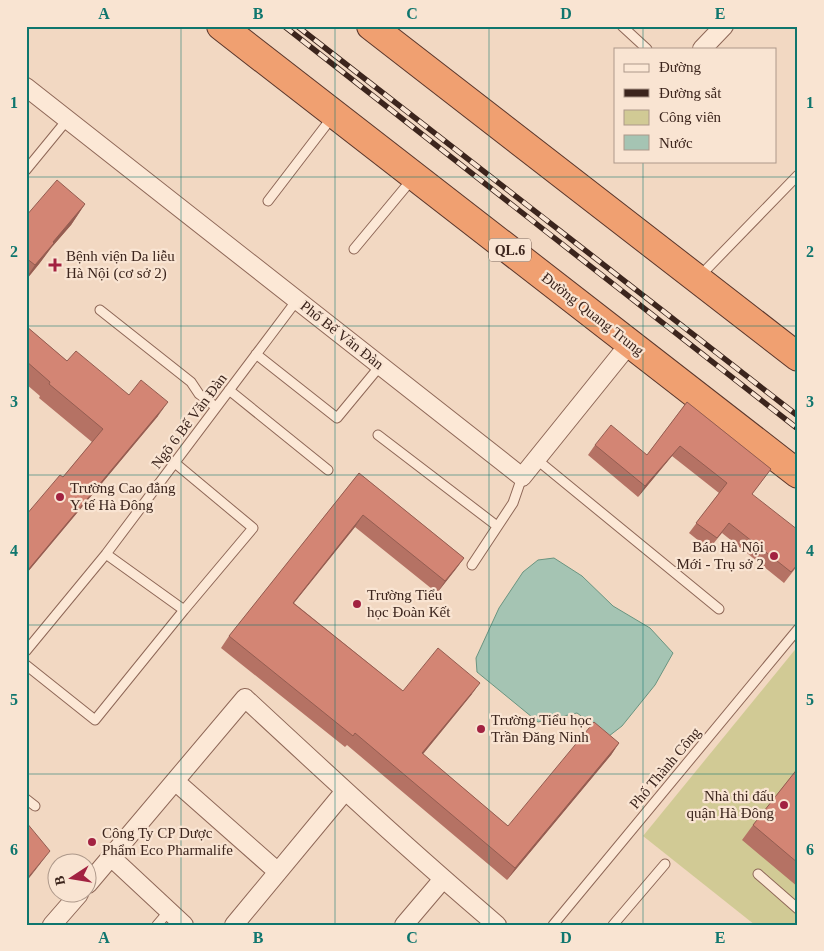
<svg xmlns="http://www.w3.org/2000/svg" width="824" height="951" font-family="'Times New Roman',serif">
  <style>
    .green { fill: #d1ca95 }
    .water { fill: #a5c4b3; stroke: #6a9480 }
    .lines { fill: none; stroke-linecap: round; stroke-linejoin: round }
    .service-casing { stroke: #8e6757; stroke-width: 11 }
    .minor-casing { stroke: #8e6757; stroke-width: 20 }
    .trunk-casing { stroke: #5b372c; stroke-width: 30 }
    .service { stroke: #fce8d6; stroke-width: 9 }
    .minor { stroke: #fce8d6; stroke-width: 18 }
    .trunk { stroke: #f0a071; stroke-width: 28 }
    .rail-casing { stroke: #3c251d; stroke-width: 5.5 }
    .rail { stroke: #f9e4d2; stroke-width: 4; stroke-dasharray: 11; stroke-linecap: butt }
    .wall { fill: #b57264 }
    .shaded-wall { fill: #945d51 }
    .building { fill: #d38574; stroke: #945d51 }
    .grid { fill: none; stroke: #0f766e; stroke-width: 1; stroke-opacity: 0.55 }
    .poi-dot { fill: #a22241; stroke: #f9e4d2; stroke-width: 2 }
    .labels { text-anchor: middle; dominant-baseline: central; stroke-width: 4.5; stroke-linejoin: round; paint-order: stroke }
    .shield { fill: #f9e4d2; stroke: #755e53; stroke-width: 1 }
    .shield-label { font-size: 14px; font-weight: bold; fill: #3c251d }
    .poi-label { font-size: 15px; fill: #3c251d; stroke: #f9e4d2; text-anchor: start }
    .street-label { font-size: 15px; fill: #3c251d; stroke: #f9e4d2 }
    .neatline { fill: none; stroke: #0f766e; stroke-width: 2 }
    .grid-label { font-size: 16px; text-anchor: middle; font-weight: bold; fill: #0f766e }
  </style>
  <rect width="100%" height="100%" fill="#f2d8c2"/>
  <path class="green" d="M798,646V925H755L643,836Z"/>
  <path class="water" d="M554,558L582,576L613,606L650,628L673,653L655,685L622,726L609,736L577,713L538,722L477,672L476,658L499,608L523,572L538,560Z"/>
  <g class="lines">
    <g class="service-casing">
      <path id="service" d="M622,26L647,49
        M26,170L67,120
        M268,201L333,116
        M354,249L413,178
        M699,277L798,175
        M100,310L191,382L199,394L216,407
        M256,354L337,418L380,366
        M229,390L328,470
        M378,435L497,526
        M536,459L719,609
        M106,554L184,610L253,528L175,463
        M472,565L513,503L522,477
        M26,651L106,554L297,300
        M26,665L95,720L184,610
        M26,799L35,806
        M758,874L798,909
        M157,925L169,911
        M553,925L798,629
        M613,925L665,864"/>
    </g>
    <g class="minor-casing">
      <path id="minor" d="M702,49L724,26
        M26,87L522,477L630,343
        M175,781L278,872
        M111,857L184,925
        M88,884L245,698C328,775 411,852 497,925
        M52,925L79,894
        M234,925L345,791
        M404,925L443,879"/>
    </g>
    <g class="trunk-casing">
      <path id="trunk" d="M221,26L798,474
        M371,26L798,357"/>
    </g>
    <use href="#service" class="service"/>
    <use href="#minor" class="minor"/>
    <use href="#trunk" class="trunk"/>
    <g class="rail-casing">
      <path id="rail" d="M284,26L798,429
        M297,26L798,416"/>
    </g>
    <use href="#rail" class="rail"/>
  </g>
  <path class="wall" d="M85,204L71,225L51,248L39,264L26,280V216Z
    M26,326L67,361L129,395L158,416L26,574V515L63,477L92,442L39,398L40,396L26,384Z
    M687,402L771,469L752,494L798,565L784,583L722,533L709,549L689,533L719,493L672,456L638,497L588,455L595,445L647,455Z
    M359,473L464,558L437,593L355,527L294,603L403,691L472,694L423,754L508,826L619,743L611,755L507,880L347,745L345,747L221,648L229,636Z
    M798,768V887L742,840L753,825Z"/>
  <path class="shaded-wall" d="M85,204L71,225L51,248L39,264L26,280V278L35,265L53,242Z
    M168,402L158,416L26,574V573L28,570Z
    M680,446L672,456L638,497L645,486Z
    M363,515L355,527L285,614L293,603Z
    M464,558L456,569L437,593L445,581Z
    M480,683L472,694L414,765L422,753Z
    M619,743L611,755L507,880L515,868Z
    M50,851L37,868L26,882V880Z"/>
  <path class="building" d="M57,180L85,204L53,242L54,243L35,265L26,258V216Z
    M26,326L67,361L76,351L129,395L141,380L168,402L28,570L26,568V515L60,475L63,477L103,429L49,384L50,382L26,361Z
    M687,402L771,469L752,494L798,530V564L791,572L729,523L717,538L696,523L727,483L680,446L645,486L595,445L611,425L647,455Z
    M359,473L464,558L445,581L363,515L293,603L403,691L438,648L480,683L422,753L508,826L594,722L619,743L515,868L355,733L353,736L229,636Z
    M798,768V863L753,825Z
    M26,822L50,851L26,880Z"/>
  <path class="grid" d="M181,26V925M335,26V925M489,26V925M643,26V49M643,161V925M26,177H798M26,326H798M26,475H798M26,625H798M26,774H798"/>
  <g class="poi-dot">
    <path d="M52.5 257.5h5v5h5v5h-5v5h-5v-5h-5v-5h5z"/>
    <circle cx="60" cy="497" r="5"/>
    <circle cx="774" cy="556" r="5"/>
    <circle cx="357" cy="604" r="5"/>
    <circle cx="481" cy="729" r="5"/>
    <circle cx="784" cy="805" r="5"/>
    <circle cx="92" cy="842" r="5"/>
  </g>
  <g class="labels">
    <rect class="shield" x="489" y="238.5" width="42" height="23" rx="4"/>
    <g class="shield-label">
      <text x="510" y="250">QL.6</text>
    </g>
    <g class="poi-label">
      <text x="66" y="256">Bệnh viện Da liễu<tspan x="66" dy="17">Hà Nội (cơ sở 2)</tspan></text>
      <text x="70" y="488">Trường Cao đẳng<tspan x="70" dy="17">Y tế Hà Đông</tspan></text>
      <text x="764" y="547" text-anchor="end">Báo Hà Nội<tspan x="764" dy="17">Mới - Trụ sở 2</tspan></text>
      <text x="367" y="595">Trường Tiểu<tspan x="367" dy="17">học Đoàn Kết</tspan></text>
      <text x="491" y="720">Trường Tiểu học<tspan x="491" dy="17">Trần Đăng Ninh</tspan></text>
      <text x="774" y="796" text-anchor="end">Nhà thi đấu<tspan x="774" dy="17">quận Hà Đông</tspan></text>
      <text x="102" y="833">Công Ty CP Dược<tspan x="102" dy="17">Phẩm Eco Pharmalife</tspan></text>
    </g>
    <g class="street-label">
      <text transform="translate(593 314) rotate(38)">Đường Quang Trung</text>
      <text transform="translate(342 335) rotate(38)">Phố Bế Văn Đàn</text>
      <text transform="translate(189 421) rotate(-53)">Ngõ 6 Bế Văn Đàn</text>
      <text transform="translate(665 768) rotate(-50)">Phố Thành Công</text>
    </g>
  </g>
  <rect width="824" height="951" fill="none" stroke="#f9e4d2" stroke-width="55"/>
  <rect x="614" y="48" width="162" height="115" fill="#f9e4d2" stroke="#ad988a"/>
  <rect x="624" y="64" width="25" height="8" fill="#fce8d6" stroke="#ad988a"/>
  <text x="659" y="72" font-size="15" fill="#3c251d">Đường</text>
  <rect x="624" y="89" width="25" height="8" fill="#3c251d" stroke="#ad988a"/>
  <text x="659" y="98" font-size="15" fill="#3c251d">Đường sắt</text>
  <rect x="624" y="110" width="25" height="15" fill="#d1ca95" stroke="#ad988a"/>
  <text x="659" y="122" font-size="15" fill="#3c251d">Công viên</text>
  <rect x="624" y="135" width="25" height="15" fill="#a5c4b3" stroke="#ad988a"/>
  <text x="659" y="148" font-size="15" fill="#3c251d">Nước</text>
  <g transform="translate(72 878) rotate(258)"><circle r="24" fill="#f9e4d2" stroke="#ad988a"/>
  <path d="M0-4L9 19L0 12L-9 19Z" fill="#a22241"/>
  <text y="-8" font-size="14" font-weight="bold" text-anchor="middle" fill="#3c251d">B</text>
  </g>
  <rect x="28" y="28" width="768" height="896" class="neatline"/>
  <g class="grid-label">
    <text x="104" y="19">A</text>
    <text x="258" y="19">B</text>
    <text x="412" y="19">C</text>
    <text x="566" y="19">D</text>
    <text x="720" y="19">E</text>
    <text x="14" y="108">1</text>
    <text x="810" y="108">1</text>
    <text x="14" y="257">2</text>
    <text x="810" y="257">2</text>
    <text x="14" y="407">3</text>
    <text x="810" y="407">3</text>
    <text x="14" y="556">4</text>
    <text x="810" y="556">4</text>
    <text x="14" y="705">5</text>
    <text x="810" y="705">5</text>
    <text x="14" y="855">6</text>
    <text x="810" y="855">6</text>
    <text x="104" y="943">A</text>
    <text x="258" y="943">B</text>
    <text x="412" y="943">C</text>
    <text x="566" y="943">D</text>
    <text x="720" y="943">E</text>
  </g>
</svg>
